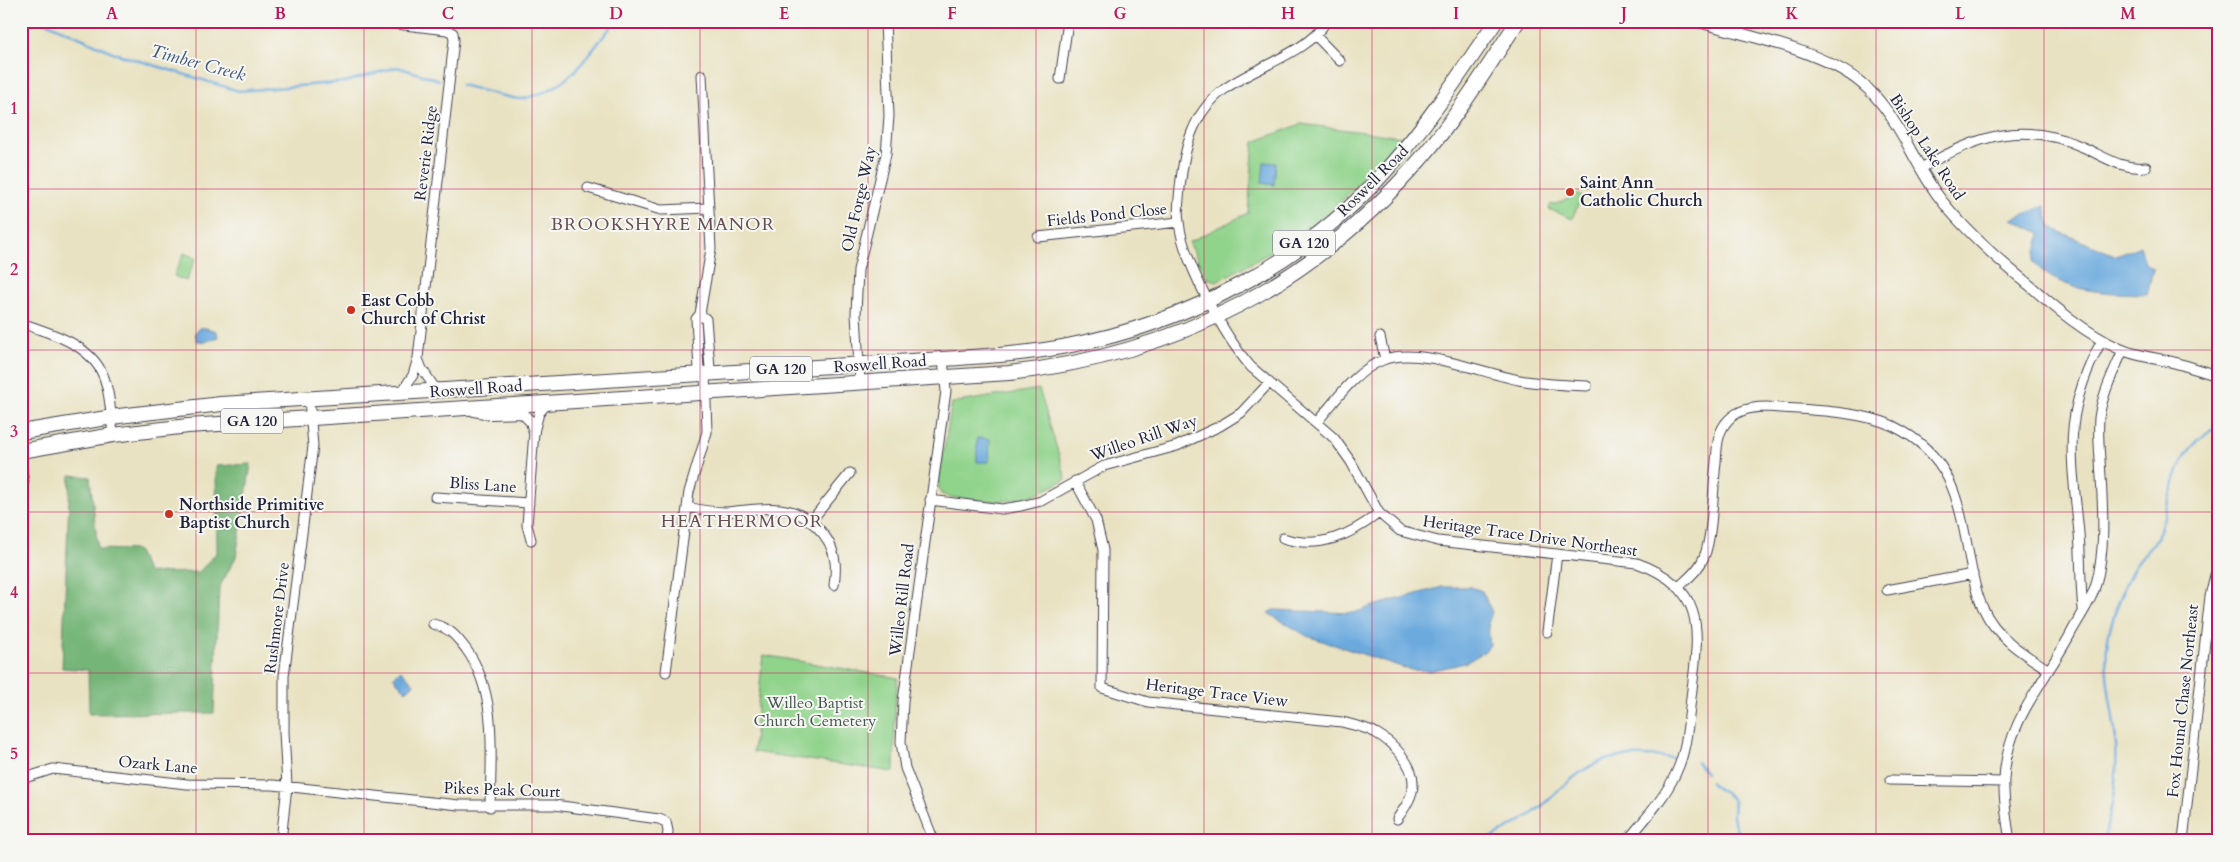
<svg xmlns="http://www.w3.org/2000/svg" width="2240" height="862" font-family="Cardo,serif">
  <style>
    .green { fill: #90d38b; stroke: #597a63 }
    .forest { fill: #74b577; stroke: #4b6c59 }
    .water { fill: #6caade; stroke: #47668c }
    .lines { fill: none; stroke-linecap: round; stroke-linejoin: round }
    .stream { stroke: #6caade; stroke-width: 2.5 }
    .minor-casing { stroke: #403f4f; stroke-width: 11 }
    .tertiary-casing { stroke: #403f4f; stroke-width: 12 }
    .trunk-casing { stroke: #403f4f; stroke-width: 16 }
    .minor { stroke: #fff; stroke-width: 9 }
    .tertiary { stroke: #fff; stroke-width: 10 }
    .trunk { stroke: #fff; stroke-width: 14 }
    .grid { fill: none; stroke: #c2185b; stroke-width: 1; stroke-opacity: 0.55 }
    .poi-dot { fill: #c8321e; stroke: #f6f6f2; stroke-width: 2 }
    .labels { text-anchor: middle; dominant-baseline: central; stroke-width: 4; stroke-linejoin: round; paint-order: stroke }
    .shield { fill: #f6f6f2; stroke: #626272; stroke-width: 1 }
    .shield-label { font-size: 15px; font-weight: bold; fill: #22223b }
    .street-label { font-size: 16px; fill: #22223b; stroke: #f6f6f2 }
    .poi-label { font-size: 16px; font-weight: bold; fill: #22223b; stroke: #f6f6f2; text-anchor: start }
    .park-label { font-size: 16px; fill: #435753; stroke: #f6f6f2 }
    .water-label { font-size: 18px; font-style: italic; fill: #40587c; stroke: #f6f6f2 }
    .neighbourhood-label { font-size: 18px; letter-spacing: 1px; fill: #664e53; stroke: #f6f6f2 }
    .neatline { fill: none; stroke: #c2185b; stroke-width: 2 }
    .grid-label { font-size: 16px; text-anchor: middle; font-weight: bold; fill: #c2185b }
  </style>
  <rect width="100%" height="100%" fill="#f6f6f2"/>
  <filter id="ink" filterUnits="userSpaceOnUse"><feTurbulence type="fractalNoise" baseFrequency=".02" numOctaves="2"/><feDisplacementMap in="SourceGraphic" scale="10" xChannelSelector="R" yChannelSelector="G"/><feConvolveMatrix kernelMatrix="1 2 1 2 8 2 1 2 1" color-interpolation-filters="sRGB"/></filter>
  <filter id="wash" filterUnits="userSpaceOnUse"><feTurbulence type="fractalNoise" baseFrequency=".0096" numOctaves="4" result="noise"/><feDisplacementMap in="SourceGraphic" scale="20" xChannelSelector="R" yChannelSelector="G"/><feGaussianBlur stdDeviation="1.12" result="paint"/><feColorMatrix in="noise" values="0 0 0 0 0 0 0 0 0 0 0 0 0 0 0 0 0 1.4 0 .05"/><feComposite in="paint" operator="in"/></filter>
  <g filter="url(#wash)">
    <rect width="100%" height="100%" fill="#e9e2c2"/>
    <path class="green" d="M1301,124L1403,137L1329,214L1257,260L1217,281L1207,278L1189,242L1248,213L1254,142Z
      M1575,193L1582,196L1572,219L1549,209L1551,204L1553,205L1573,197Z
      M184,253L196,258L186,281L174,276Z
      M1039,389L1066,479C1031,499 1009,505 968,499C959,498 950,498 941,494L938,484L952,403Z
      M763,655L898,678L895,704L894,772L753,752Z"/>
    <path class="forest" d="M251,464L236,557L219,588L214,713L89,714L88,670L62,668L70,475L90,477L98,549L137,550L148,573L199,572L217,552L216,466Z"/>
    <path class="water" d="M1264,162L1276,163L1274,185L1262,183Z
      M2045,206L2050,226L2060,232L2117,256L2140,246L2145,263L2153,269L2147,294C2109,293 2062,294 2034,263L2040,233L2012,219Z
      M199,328H206L217,331L218,337L205,342L197,341L195,333Z
      M977,438L990,439L989,462H977Z
      M1442,587H1471L1482,591L1492,612L1488,624L1490,645L1484,652L1465,663L1430,671L1411,670L1307,636L1268,613L1273,610L1354,613L1376,605Z
      M401,670L414,684L406,691L393,677Z"/>
    <g class="lines">
      <path class="stream" d="M43,21L117,54L239,91L345,82L397,67L439,80
        M461,85C478,89 505,98 521,99C526,99 531,96 536,95C573,85 592,48 616,21
        M1697,762L1706,773
        M1711,782C1717,792 1727,791 1732,799C1735,804 1733,809 1733,815C1734,824 1737,834 1743,841
        M1486,841C1501,832 1517,824 1532,814C1557,795 1578,766 1609,759C1631,754 1653,756 1674,758
        M2103,841C2114,805 2119,769 2115,732C2111,699 2103,672 2108,638C2112,618 2126,580 2136,564C2145,550 2154,548 2160,530C2176,483 2172,454 2219,424"/>
    </g>
  </g>
  <g filter="url(#ink)">
    <g class="lines">
      <g class="minor-casing">
        <path id="minor" d="M371,21L447,30L453,33L454,40L418,358L413,375L401,393
          M1326,21C1311,51 1253,68 1226,88C1192,112 1184,149 1180,188C1179,199 1177,211 1179,222C1183,262 1225,337 1251,367L1334,438L1351,462L1379,513L1400,531L1438,541L1637,563C1710,589 1698,635 1691,698C1688,723 1687,750 1676,773C1664,799 1645,819 1627,841
          M1315,35L1340,61
          M1060,79L1068,21
          M1921,168C1978,136 2022,119 2085,148C2106,158 2123,170 2146,167
          M588,188L661,210L708,208
          M1038,237L1179,222
          M700,314L711,249L702,75
          M700,314L706,319L710,368L705,374
          M21,323C54,334 97,346 106,384C111,401 111,418 113,435
          M1380,337L1385,359
          M418,359L422,369L437,391
          M860,383L856,314L858,270L886,154L889,116L885,21
          M1317,422C1336,400 1355,371 1383,360C1417,346 1483,373 1519,380C1541,384 1564,385 1587,386
          M21,463L24,482L21,486
          M1075,481L1096,520L1103,550L1102,688L1148,702L1342,722C1353,725 1366,727 1376,733C1392,742 1414,764 1413,784C1413,797 1404,809 1397,819
          M435,497L529,503
          M930,500L1002,509L1021,506L1041,501L1104,466L1177,446L1220,426L1241,413L1269,383
          M687,507C700,510 713,512 726,512C744,511 762,507 780,509C807,512 832,535 835,562C836,569 835,578 834,585
          M811,521L850,473
          M1283,538C1319,550 1351,535 1379,513
          M531,540L527,525L534,432L539,413L548,403
          M1679,587C1688,578 1699,570 1704,557C1713,536 1713,486 1716,462C1717,449 1717,435 1725,424C1734,411 1750,407 1766,407C1803,410 1860,410 1893,426C1953,455 1959,502 1970,561C1973,577 1976,594 1983,608C1996,637 2023,654 2049,670
          M1887,590L1973,574
          M2083,609C2080,583 2081,558 2079,533C2071,452 2062,415 2102,340
          M433,624C450,628 456,636 466,649C498,693 491,755 490,807
          M1547,632L1557,554
          M666,672L689,492L707,432L705,374L699,369L696,319L700,314
          M28,777L53,769L187,784L273,785L459,805H554L659,819L666,822L668,831L667,841
          M1890,780L2003,782
          M281,841L287,786L284,732V676L313,446L309,399
          M934,841L905,768L901,742L903,701L946,391L943,359
          M2010,841C2007,821 2003,800 2004,780C2006,721 2046,681 2072,631C2080,616 2092,601 2096,584C2107,544 2102,500 2100,459C2099,446 2098,431 2099,418C2102,394 2114,371 2123,350
          M2183,841L2210,596L2215,575L2219,567"/>
      </g>
      <g class="tertiary-casing">
        <path id="tertiary" d="M1695,21C1746,36 1819,49 1860,82C1898,112 1911,160 1939,197C1964,230 1996,258 2028,284C2057,309 2085,333 2120,349C2136,356 2155,358 2172,362C2187,366 2203,371 2219,376
          M474,411L490,414L522,413L531,422L534,432"/>
      </g>
      <g class="trunk-casing">
        <path id="trunk" d="M21,432L119,416L221,404L943,359C984,356 1027,354 1067,346C1188,323 1307,261 1389,167C1429,122 1462,71 1496,21
          M21,451L113,435L188,426L1009,373C1178,354 1314,284 1424,155C1459,114 1488,66 1518,21"/>
      </g>
      <use href="#minor" class="minor"/>
      <use href="#tertiary" class="tertiary"/>
      <use href="#trunk" class="trunk"/>
    </g>
  </g>
  <path class="grid" d="M196,21V841M364,21V841M532,21V841M700,21V841M868,21V841M1036,21V841M1204,21V841M1372,21V841M1540,21V841M1708,21V841M1876,21V841M2044,21V841M21,189H2219M21,350H2219M21,512H2219M21,673H2219"/>
  <g class="poi-dot">
    <circle cx="1570" cy="192" r="5"/>
    <circle cx="351" cy="310" r="5"/>
    <circle cx="169" cy="514" r="5"/>
  </g>
  <g class="labels">
    <g class="shield">
      <rect x="1273" y="230.5" width="62" height="25" rx="4"/>
      <rect x="750" y="356.5" width="62" height="25" rx="4"/>
      <rect x="221" y="408.5" width="62" height="25" rx="4"/>
    </g>
    <g class="shield-label">
      <text x="1304" y="243">GA 120</text>
      <text x="781" y="369">GA 120</text>
      <text x="252" y="421">GA 120</text>
    </g>
    <g class="street-label">
      <text transform="translate(1927 147) rotate(57)">Bishop Lake Road</text>
      <text transform="translate(426 153) rotate(-83)">Reverie Ridge</text>
      <text transform="translate(1373 181) rotate(-45)">Roswell Road</text>
      <text transform="translate(859 199) rotate(-77)">Old Forge Way</text>
      <text transform="translate(1107 215) rotate(-6)">Fields Pond Close</text>
      <text transform="translate(880 364) rotate(-4)">Roswell Road</text>
      <text transform="translate(476 389) rotate(-4)">Roswell Road</text>
      <text transform="translate(1144 438) rotate(-19)">Willeo Rill Way</text>
      <text transform="translate(483 485) rotate(4)">Bliss Lane</text>
      <text transform="translate(1530 536) rotate(8)">Heritage Trace Drive Northeast</text>
      <text transform="translate(902 600) rotate(-83)">Willeo Rill Road</text>
      <text transform="translate(277 618) rotate(-83)">Rushmore Drive</text>
      <text transform="translate(1217 693) rotate(7)">Heritage Trace View</text>
      <text transform="translate(2183 701) rotate(-84)">Fox Hound Chase Northeast</text>
      <text transform="translate(158 765) rotate(5)">Ozark Lane</text>
      <text transform="translate(502 790) rotate(2)">Pikes Peak Court</text>
    </g>
    <g class="poi-label">
      <text x="1580" y="183">Saint Ann<tspan x="1580" dy="18">Catholic Church</tspan></text>
      <text x="361" y="301">East Cobb<tspan x="361" dy="18">Church of Christ</tspan></text>
      <text x="179" y="505">Northside Primitive<tspan x="179" dy="18">Baptist Church</tspan></text>
    </g>
    <g class="park-label">
      <text x="815" y="703">Willeo Baptist<tspan x="815" dy="18">Church Cemetery</tspan></text>
    </g>
    <g class="water-label">
      <text transform="translate(198 63) rotate(15)">Timber Creek</text>
    </g>
    <g class="neighbourhood-label">
      <text x="663" y="224">BROOKSHYRE MANOR</text>
      <text x="742" y="521">HEATHERMOOR</text>
    </g>
  </g>
  <rect width="2240" height="862" fill="none" stroke="#f6f6f2" stroke-width="55"/>
  <rect x="28" y="28" width="2184" height="806" class="neatline"/>
  <g class="grid-label">
    <text x="112" y="19">A</text>
    <text x="280" y="19">B</text>
    <text x="448" y="19">C</text>
    <text x="616" y="19">D</text>
    <text x="784" y="19">E</text>
    <text x="952" y="19">F</text>
    <text x="1120" y="19">G</text>
    <text x="1288" y="19">H</text>
    <text x="1456" y="19">I</text>
    <text x="1624" y="19">J</text>
    <text x="1792" y="19">K</text>
    <text x="1960" y="19">L</text>
    <text x="2128" y="19">M</text>
    <text x="14" y="114">1</text>
    <text x="14" y="275">2</text>
    <text x="14" y="437">3</text>
    <text x="14" y="598">4</text>
    <text x="14" y="759">5</text>
  </g>
</svg>
